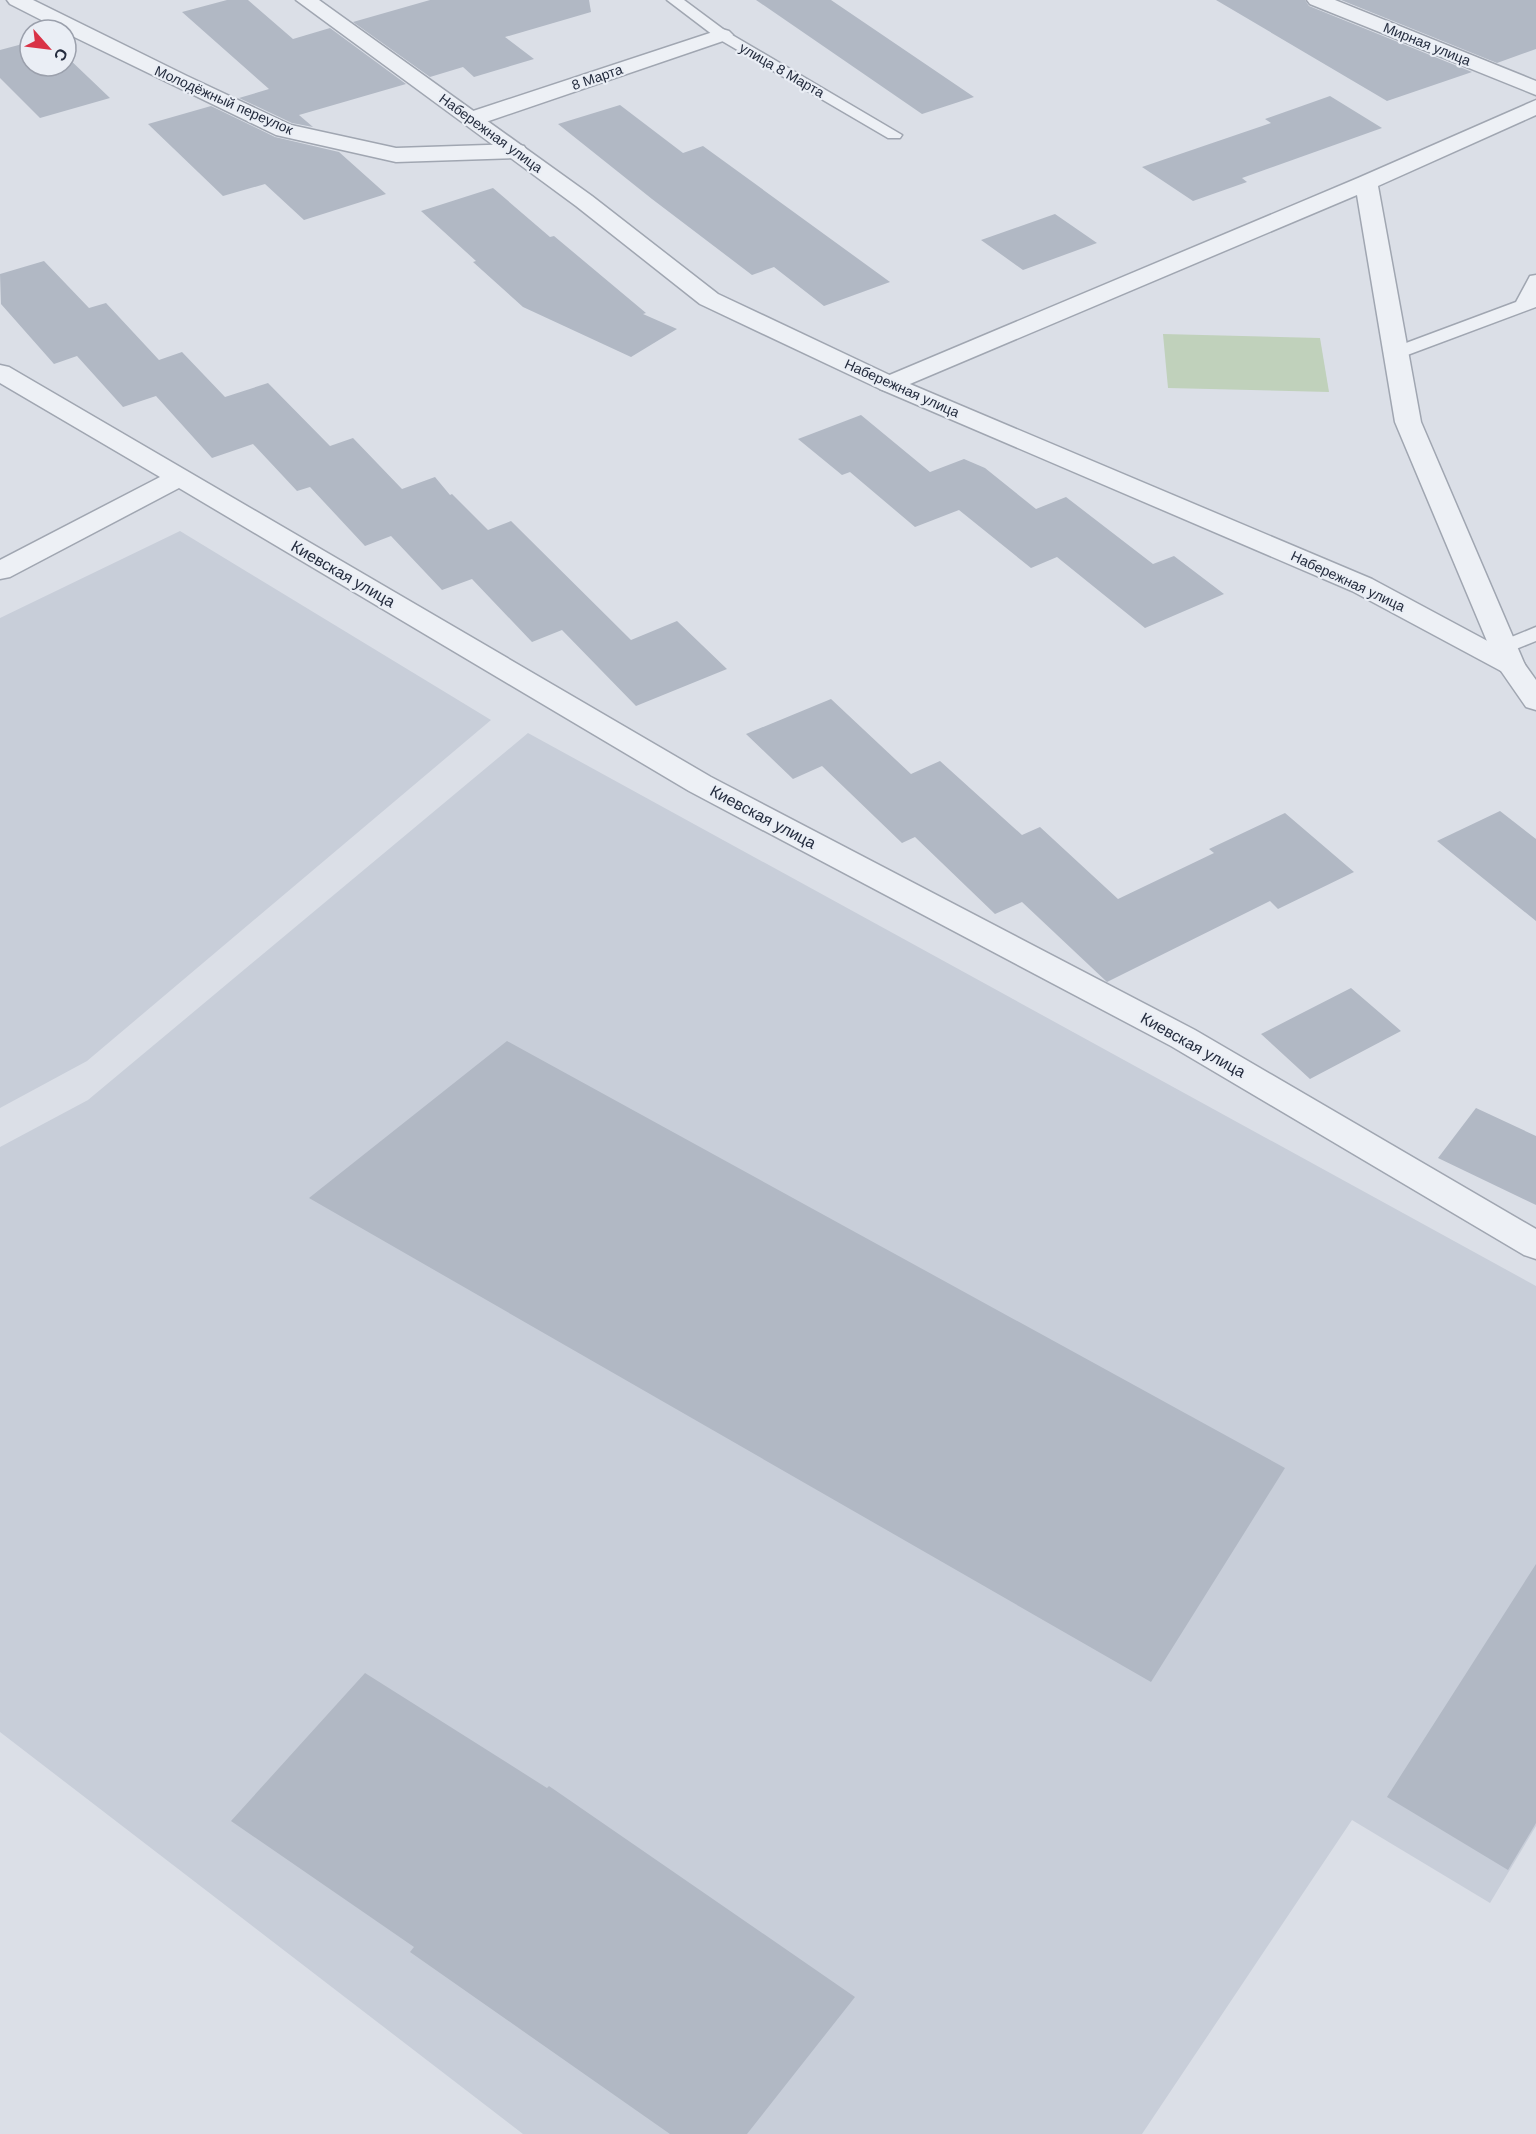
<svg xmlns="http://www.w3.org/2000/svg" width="1536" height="2134" font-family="Helvetica,sans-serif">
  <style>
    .built { fill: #c8ced9 }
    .green { fill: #c0d1bb }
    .building { fill: #b1b8c4 }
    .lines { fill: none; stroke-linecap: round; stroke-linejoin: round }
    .service-casing { stroke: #a0a6b1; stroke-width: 3 }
    .minor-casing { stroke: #a0a6b1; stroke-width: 3 }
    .tertiary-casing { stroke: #a0a6b1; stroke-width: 3 }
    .service { fill: #edf0f5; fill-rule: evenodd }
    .minor { fill: #edf0f5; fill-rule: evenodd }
    .tertiary { fill: #edf0f5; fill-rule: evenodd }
    .labels { text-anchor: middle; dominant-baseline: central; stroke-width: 4.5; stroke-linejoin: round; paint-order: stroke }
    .far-street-label { font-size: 14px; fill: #242c3e; stroke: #eaeef5 }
    .street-label { font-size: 16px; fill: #242c3e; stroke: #eaeef5 }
  </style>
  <rect width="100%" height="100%" fill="#dbdfe7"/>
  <path class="built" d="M180,531L491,720L87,1061L0,1108V618Z
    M528,733L1536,1286V1826L1490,1903L1352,1820L1142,2134H523L0,1732V1147L88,1100Z"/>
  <path class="green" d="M1163,334L1320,338L1329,392L1168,388Z"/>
  <path class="building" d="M227,0H248L293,39L330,28L406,84L299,115L313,127L292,123L239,98L269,89L182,12Z
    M430,0H589L591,12L505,37L534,59L474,77L463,67L430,77L353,22Z
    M756,0H831L974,97L922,114Z
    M1216,0H1305L1309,6L1472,72L1387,101Z
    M1341,0H1536V49L1497,63Z
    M30,42V66H66V56L110,98L40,118L0,78V50Z
    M1330,96L1382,128L1242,178L1247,182L1193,201L1142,167L1271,123L1265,119Z
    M620,105L683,153L703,146L890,282L824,306L774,267L752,275L652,199L558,124Z
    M211,106L275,137L339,152L386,194L304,220L265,184L223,196L148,124Z
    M493,188L550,237L554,236L646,313L643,314L677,329L631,357L523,307L473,262L476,261L421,211Z
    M1055,214L1097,243L1023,270L981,240Z
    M44,261L89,308L106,303L159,360L182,352L225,397L268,383L330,446L353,438L402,489L435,477L450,495L452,494L488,530L511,521L631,640L677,621L727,669L636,706L562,630L532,642L472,579L442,590L391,536L365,546L310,487L297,491L253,444L212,458L156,396L123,407L77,356L54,364L1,304L0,274Z
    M861,415L930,472L964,459L985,468L1036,509L1066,497L1153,564L1174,556L1224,594L1145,628L1057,557L1031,568L959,510L915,527L850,472L842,475L798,439Z
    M831,699L911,774L940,761L1022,835L1040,827L1118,899L1214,853L1209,849L1285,813L1354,872L1278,909L1270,901L1107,982L1022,902L995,914L915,837L902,843L822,766L793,779L746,734Z
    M1500,811L1536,839V921L1437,841Z
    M1351,988L1401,1031L1310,1079L1261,1034Z
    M507,1041L1285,1468L1151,1682L309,1198Z
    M1476,1108L1536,1136V1205L1438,1158Z
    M1536,1564V1823L1508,1870L1387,1797Z
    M365,1673L547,1788L549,1786L855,1997L747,2134H670L410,1952L414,1947L231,1821Z"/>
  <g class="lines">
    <g class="service-casing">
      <path id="service" d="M667,0H684L727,32L902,135L900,138H888L717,38Z
        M1536,275V307L1402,357H1390L1387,353L1390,349L1516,302L1530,276Z
        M1536,627V641L1511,651L1504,653L1497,651L1494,647L1497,643Z"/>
    </g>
    <g class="minor-casing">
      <path id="minor" d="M7,0H33L187,76L291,125L396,148L516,144L524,146L527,151L524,156L516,158L396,162L276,135L66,33V30H61L10,4Z
        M1307,0H1335L1536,81V95L1310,4Z
        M722,29L729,31L733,35L729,39L480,124L472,126L464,124L461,119L464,114Z
        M1536,100V115L1378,186L1421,422L1525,665L1521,671L1511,674L1501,671L1497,665L1395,422L1357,195L898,389L889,392L880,389L876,384L880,379L1358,178Z
        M0,365L9,367L711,777L1195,1030L1536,1229V1259L1524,1255L1171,1046L689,791L179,488L10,577L0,579V560L160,477L0,383Z"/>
    </g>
    <g class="tertiary-casing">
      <path id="tertiary" d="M296,0H319L592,196L718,294L898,379L1372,579L1521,659L1536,680V710L1526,707L1501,671L1352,591L880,389L700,304L576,206Z"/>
    </g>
    <use href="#service" class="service"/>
    <use href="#minor" class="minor"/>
    <use href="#tertiary" class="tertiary"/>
  </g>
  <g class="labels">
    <g class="far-street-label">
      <text transform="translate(1427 44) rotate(22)">Мирная улица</text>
      <text transform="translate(782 70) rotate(30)">улица 8 Марта</text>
      <text transform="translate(597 77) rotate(-19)">8 Марта</text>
      <text transform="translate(224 100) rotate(24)">Молодёжный переулок</text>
      <text transform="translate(491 133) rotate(36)">Набережная улица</text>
      <text transform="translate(902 388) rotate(24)">Набережная улица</text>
      <text transform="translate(1348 581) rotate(25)">Набережная улица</text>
    </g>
    <g class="street-label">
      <text transform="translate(343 574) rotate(30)">Киевская улица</text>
      <text transform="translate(763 817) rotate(28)">Киевская улица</text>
      <text transform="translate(1193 1045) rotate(29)">Киевская улица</text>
    </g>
  </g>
  <g transform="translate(48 48) rotate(118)"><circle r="28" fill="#eaeef5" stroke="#9ba0ac" stroke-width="1.5"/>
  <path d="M0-4.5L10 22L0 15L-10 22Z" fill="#d93246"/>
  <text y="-9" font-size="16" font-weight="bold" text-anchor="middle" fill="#242c3e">С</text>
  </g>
</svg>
